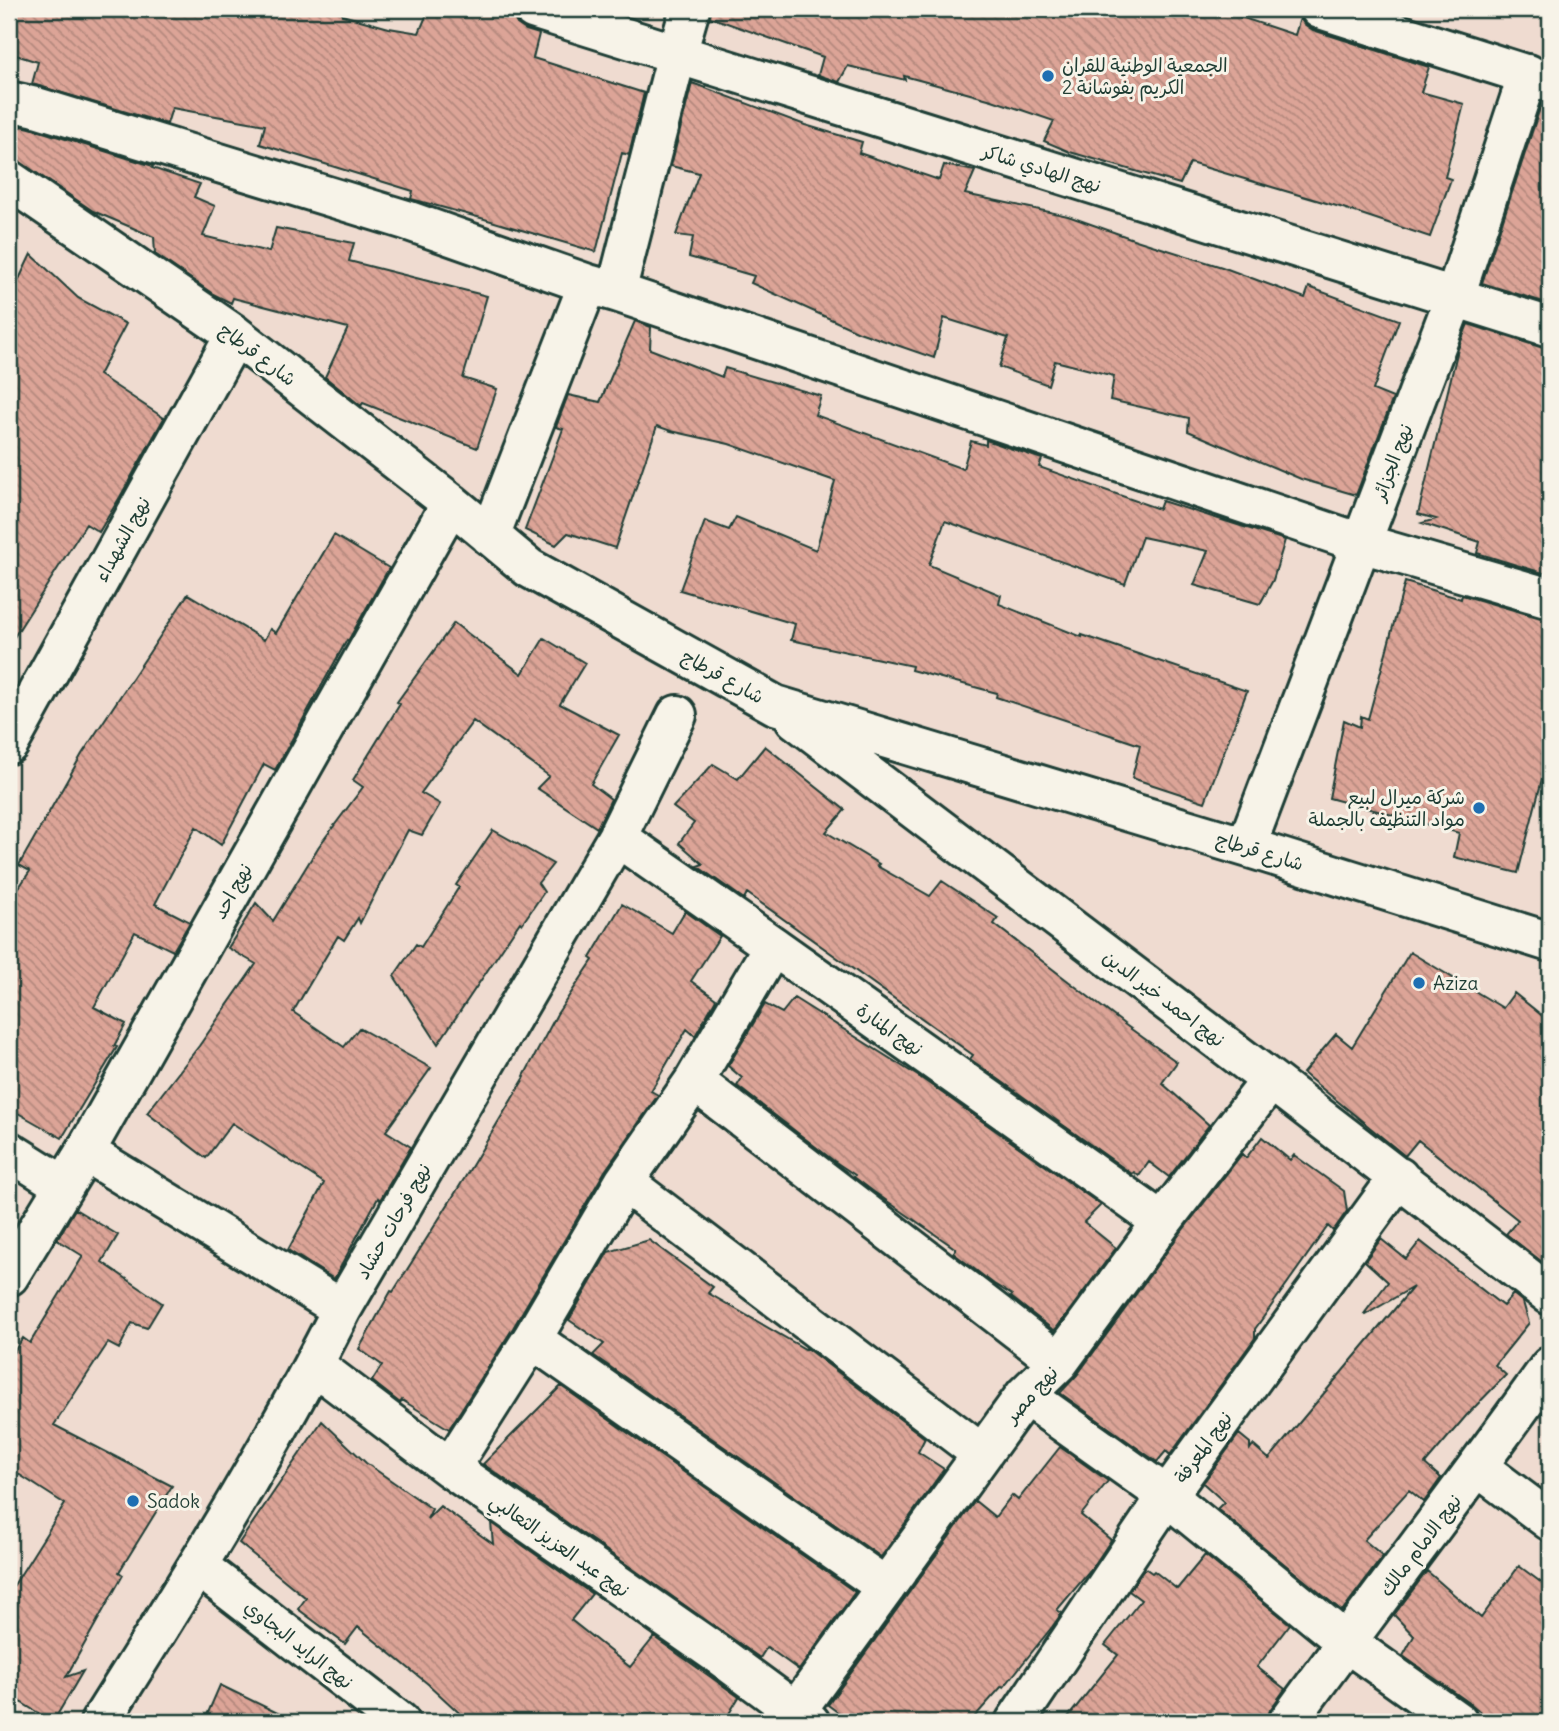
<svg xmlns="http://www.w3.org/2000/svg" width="1559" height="1731" font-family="Delius,'Playpen Sans Arabic',sans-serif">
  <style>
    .building { fill: url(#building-back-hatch); stroke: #1f3d34; stroke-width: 2 }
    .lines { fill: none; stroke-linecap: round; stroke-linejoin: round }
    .minor-casing { stroke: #1f3d34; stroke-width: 44 }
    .minor { stroke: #f7f3e8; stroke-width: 38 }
    .poi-dot { fill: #1f6fb2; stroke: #f7f3e8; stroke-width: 2.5 }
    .labels { text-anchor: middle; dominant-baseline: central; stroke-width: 6; stroke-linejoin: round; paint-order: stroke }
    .poi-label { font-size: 19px; fill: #1f3d34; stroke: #f7f3e8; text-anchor: start }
    .street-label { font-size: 19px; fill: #1f3d34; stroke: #f7f3e8 }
  </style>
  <defs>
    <pattern id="building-back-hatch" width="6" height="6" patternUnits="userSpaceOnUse" patternTransform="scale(1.75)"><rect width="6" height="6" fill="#dca497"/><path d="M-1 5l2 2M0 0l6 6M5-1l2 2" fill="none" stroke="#b2877c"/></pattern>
  </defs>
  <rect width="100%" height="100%" fill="#efdbd0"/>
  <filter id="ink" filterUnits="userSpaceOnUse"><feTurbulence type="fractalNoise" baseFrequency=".0143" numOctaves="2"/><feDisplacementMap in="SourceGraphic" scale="14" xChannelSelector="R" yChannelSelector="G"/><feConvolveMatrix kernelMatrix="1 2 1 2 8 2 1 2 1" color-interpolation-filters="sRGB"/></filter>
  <g filter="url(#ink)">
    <path class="building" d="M9,9H343L342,15L389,28L419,33L429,9H512V14L517,24L526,30L539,34L533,58L644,93L629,155L622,153L596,252L481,218L419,201L411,199L413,191L260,144L265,125L172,108L167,124L32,84L38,62L9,53Z
      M711,9H1216L1295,35L1300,18L1304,24L1313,30L1429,67L1421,92L1464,104L1445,177L1451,179L1430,237L1340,207L1190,163L1180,184L1070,152L1044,141L1054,121L992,100L904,76L905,80L848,66L839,82L818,75L823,57L710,17Z
      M692,83L805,125L862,142L859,153L939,180L944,165L975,171L965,194L1068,216L1136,240L1222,267L1305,298L1309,287L1399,320L1373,390L1393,398L1356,495L1301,479L1188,431L1189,418L1110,400L1114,376L1055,361L1048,385L999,367L1008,338L944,318L934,358L859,332L751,283L754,276L689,257L693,237L676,235L699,173L671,166Z
      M1542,102L1550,103V304L1482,283Z
      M9,126L20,128L21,126L30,128L153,166L152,168L200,184L194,197L215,206L203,236L269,252L276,228L354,243L349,261L487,296L463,378L497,389L477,448L363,403L361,406L325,377L348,328L233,298L231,303L213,294L155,254L154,237L93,211L19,161L9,152Z
      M31,254L78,298L126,324L99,375L164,418L120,497L99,532L86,524L9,645V300Z
      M635,321L651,327L650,349L722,377L725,368L821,396L815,415L963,469L971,441L986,445V440L1042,459L1039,467L1159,509L1162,501L1285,540L1273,580L1260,604L1194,585L1208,551L1142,537L1125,584L945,521L929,565L1001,595L999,604L1082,637V635L1247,691L1205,802L1132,778L1140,745L996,697L997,693L911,670L912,666L791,640L795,624L680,590L705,521L729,530L736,517L816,550L835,481L729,444L671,431L657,426L615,548L568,533L556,545L525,530L563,429L556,427L568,395L600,402Z
      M1468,324L1543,348H1550V575L1477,553L1480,542L1422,523L1436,519L1418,514L1458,349Z
      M334,535L389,568L348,641L347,640L275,770L264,764L221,845L196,827L155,904L190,922L173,951L135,932L94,1007L126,1024L114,1046L117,1047L62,1138L9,1108V902L30,871L19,865L82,754L188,594L264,640L270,629L276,633Z
      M1405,582L1461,599L1462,595L1544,619H1550V748L1518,873L1454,857L1459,833L1329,798L1344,720L1360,727L1361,716L1368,719Z
      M454,623L522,674L544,638L585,663L560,704L619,735L591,784L611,799L597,828L537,788L549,776L473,721L421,793L440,804L422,835L408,830L360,923L358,918L344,940L338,936L293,1012L344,1047L359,1028L431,1068L386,1131L411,1147L380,1200L378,1198L334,1279L288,1250L324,1183L232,1123L206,1158L147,1113L199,1046L256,964L228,948L256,903L273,921L319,846L363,787L353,780L400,704L397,702Z
      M765,746L845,810L826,832L879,864L877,866L930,896L942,881L998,918L994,924L1124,1024L1177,1062L1162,1083L1209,1125L1169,1177L1149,1162L1139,1176L1134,1172L1132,1174L970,1059L973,1055L747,893L744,899L697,866L703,864L679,843L694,823L673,807L713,764L738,779Z
      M493,830L553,864L538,883L544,892L522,924L520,922L438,1044L394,976L416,944L421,947L459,887L456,885Z
      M622,904L672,933L685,911L720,936L691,981L716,999L695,1036L687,1029L651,1091L658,1095L605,1171L513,1328L449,1429L402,1400L400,1403L372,1381L382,1365L359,1349L391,1291L393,1292L464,1179L525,1077L524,1076L557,1014L593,960L590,958Z
      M1410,952L1503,1008L1514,993L1550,1022V1268L1506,1234L1518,1220L1418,1140L1405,1156L1303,1073L1336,1034L1352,1047Z
      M794,998L921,1078L1101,1205L1084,1222L1116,1248L1055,1330L1052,1329L1011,1297L1012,1295L994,1284L953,1253L956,1249L874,1192L854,1177L855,1175L834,1161L737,1086L742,1078L728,1066L765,1004L782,1013Z
      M1262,1137L1290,1160L1294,1155L1344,1191L1347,1211L1333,1231L1328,1226L1255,1329V1338L1170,1455L1166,1451L1157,1462L1060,1393L1077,1375L1179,1235L1242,1154L1246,1158Z
      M75,1209L118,1235L102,1262L162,1303L147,1328L132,1323L119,1349L108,1343L54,1425L172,1486L119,1572L123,1575L66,1677L83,1671L53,1722L9,1695V1593L65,1504L9,1468V1359L23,1338L30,1343L83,1256L57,1240Z
      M1381,1239L1406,1259L1420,1241L1503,1306L1513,1294L1523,1302L1529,1323L1495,1365L1506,1375L1466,1416L1425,1464L1441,1478L1424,1502L1409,1490L1364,1540L1383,1556L1342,1611L1217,1509L1224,1502L1203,1483L1239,1434L1250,1443V1449L1253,1445L1269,1459L1413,1287L1365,1315L1364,1314L1388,1282L1365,1261Z
      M649,1240L713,1287L708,1293L805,1349L806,1348L925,1438L918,1452L944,1469L881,1557L593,1355L604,1344L569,1320L608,1252Z
      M561,1386L855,1592L799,1670L767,1647L760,1658L483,1464Z
      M322,1421L366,1463L432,1509L427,1519L440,1506L493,1544L491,1523L592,1594L571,1620L630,1667L654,1637L739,1697L724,1722H469L428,1684L358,1627L345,1644L298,1609L306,1598L239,1543Z
      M1060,1447L1108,1481L1081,1515L1111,1540L1091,1570L1057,1610L1062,1613L1052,1627L1004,1687L1002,1686L970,1722H851L828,1705L975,1501L995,1517L1012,1495L1018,1500Z
      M1205,1555L1290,1624L1257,1667L1285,1689L1270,1710L1267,1722H1064L1118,1655L1105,1645L1141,1600L1129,1591L1145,1568L1152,1573L1154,1571L1177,1589Z
      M1519,1566L1550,1589V1722H1492L1471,1704L1403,1656L1414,1636L1394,1615L1427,1571L1481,1618Z
      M220,1685L296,1722H204Z"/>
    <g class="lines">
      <g class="minor-casing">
        <path id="minor" d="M533,9L1550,327
          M1320,9L1550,82
          M9,101L36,107L406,220L588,284L616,292L1361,543L1550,598
          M9,180L235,335L451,503L529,568L775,705L1259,851L1550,942
          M616,292L677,54L690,9
          M490,536L588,284
          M795,719L1271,1080L1550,1295
          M9,744L235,335
          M617,837L773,946L1162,1222
          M1246,847L1455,296L1528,74
          M694,1081L1059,1362
          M9,1151L63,1185
          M85,1152L342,1309
          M624,1182L982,1454
          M9,1276L85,1152L451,503
          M532,1339L886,1587
          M314,1365L450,1468L723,1658L810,1722
          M1025,1395L1167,1496L1346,1642L1458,1722
          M1478,1467L1550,1521
          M450,1468L532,1339L624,1182L694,1081L773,946
          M198,1566L400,1722
          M796,1711L1025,1395L1059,1362L1162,1222L1271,1080
          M100,1722C185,1587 270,1452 342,1309L617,837L677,715
          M1015,1722L1167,1496L1399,1177
          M1288,1722C1374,1603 1465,1486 1550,1366"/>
      </g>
      <use href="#minor" class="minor"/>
    </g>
  </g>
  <g class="poi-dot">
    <circle cx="1048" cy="76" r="7"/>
    <circle cx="1479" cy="808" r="7"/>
    <circle cx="1419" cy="983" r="7"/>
    <circle cx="133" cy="1501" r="7"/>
  </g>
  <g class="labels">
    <g class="poi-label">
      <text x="1062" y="65">الجمعية الوطنية للقران<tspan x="1062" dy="22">الكريم بفوشانة 2</tspan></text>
      <text x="1465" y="797" text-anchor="end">شركة ميرال لبيع<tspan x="1465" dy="22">مواد التنظيف بالجملة</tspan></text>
      <text x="1433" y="983">Aziza</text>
      <text x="147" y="1501">Sadok</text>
    </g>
    <g class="street-label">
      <text transform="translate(1042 168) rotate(17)">نهج الهادي شاكر</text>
      <text transform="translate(258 354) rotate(37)">شارع قرطاج</text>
      <text transform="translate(1392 462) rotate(-69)">نهج الجزائر</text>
      <text transform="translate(122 539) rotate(-61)">نهج الشهداء</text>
      <text transform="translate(723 676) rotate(29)">شارع قرطاج</text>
      <text transform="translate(1260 851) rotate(17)">شارع قرطاج</text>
      <text transform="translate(232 891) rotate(-61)">نهج احد</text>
      <text transform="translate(1164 998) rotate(37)">نهج احمد خير الدين</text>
      <text transform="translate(890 1029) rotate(35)">نهج المنارة</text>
      <text transform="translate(393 1221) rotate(-60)">نهج فرحات حشاد</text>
      <text transform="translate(1031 1394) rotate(-48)">نهج مصر</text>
      <text transform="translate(1203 1447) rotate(-54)">نهج المعرفة</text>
      <text transform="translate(560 1545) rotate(35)">نهج عبد العزيز الثعالبي</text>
      <text transform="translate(1420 1545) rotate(-53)">نهج الامام مالك</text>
      <text transform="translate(299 1644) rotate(38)">نهج الرايد البجاوي</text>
    </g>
  </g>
  <rect width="1559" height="1731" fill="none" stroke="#f7f3e8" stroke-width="35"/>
  <rect x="18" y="18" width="1524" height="1696" fill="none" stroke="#1f3d34" stroke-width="2.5" filter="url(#ink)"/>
</svg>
